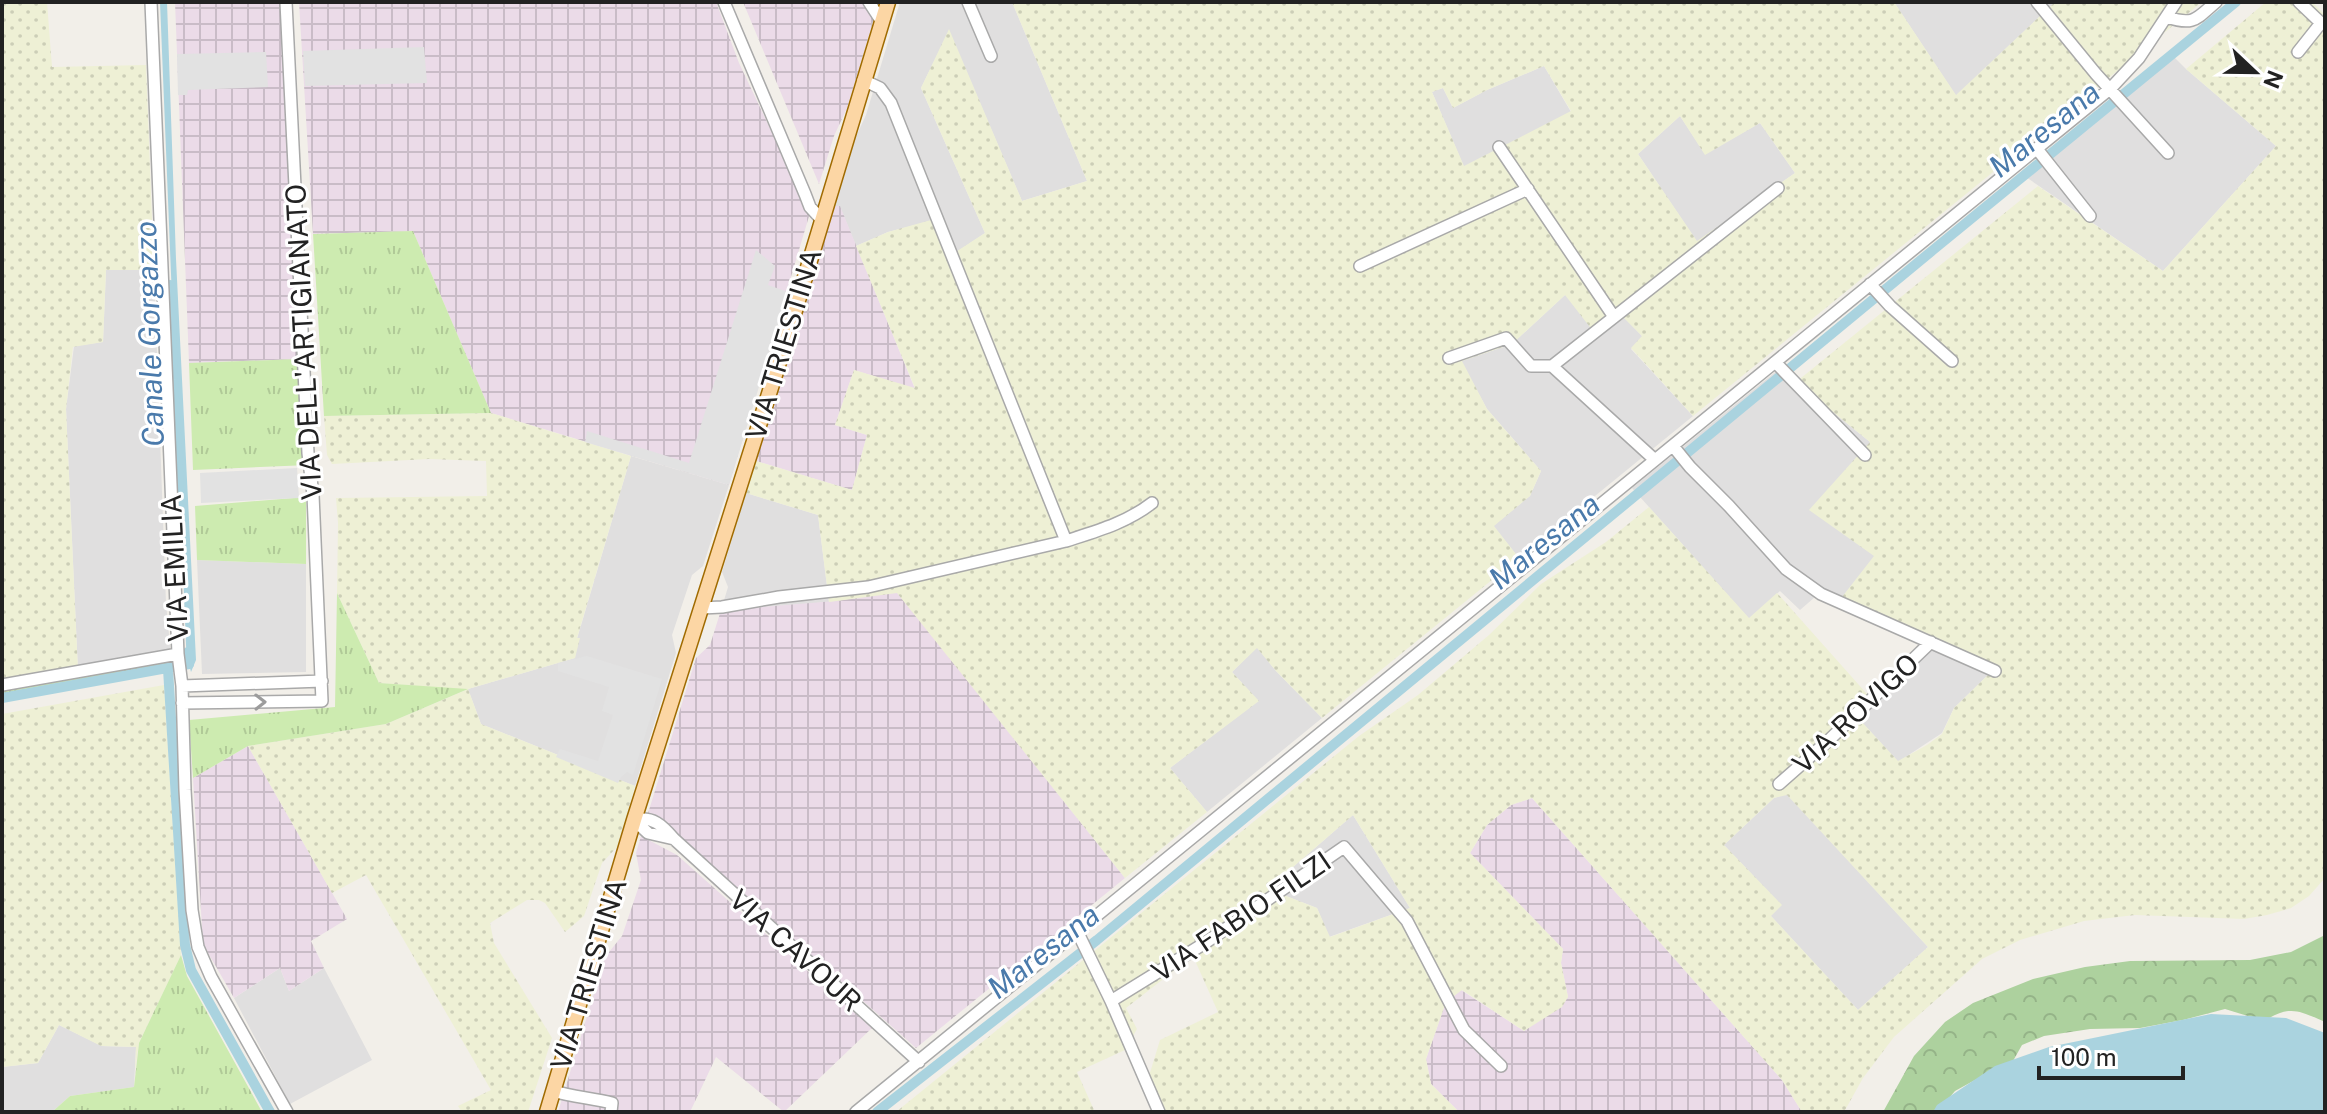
<svg xmlns="http://www.w3.org/2000/svg" width="2327" height="1114" font-family="'Public Sans',sans-serif">
  <style>
    .residential { fill: #e0dfdf }
    .industrial { fill: url(#industrial-grid) }
    .farmland { fill: url(#farmland-dots); fill-rule: evenodd }
    .grass { fill: url(#grass-tufts) }
    .forest { fill: url(#forest-crowns) }
    .parking { fill: #e2e2e2 }
    .water { fill: #aad3df }
    .lines { fill: none; stroke-linecap: round; stroke-linejoin: round }
    .canal { stroke: #aad3df; stroke-width: 10 }
    .minor-casing { stroke: #a9a9a9; stroke-width: 14 }
    .major-casing { stroke: #a06b00; stroke-width: 17 }
    .minor { stroke: #fff; stroke-width: 11 }
    .major { stroke: #fcd6a4; stroke-width: 14 }
    .oneway { stroke: #9c9c9c }
    .labels { text-anchor: middle; dominant-baseline: central; stroke-width: 6; stroke-linejoin: round; paint-order: stroke }
    .street-label { font-size: 28px; fill: #222; stroke: #fff }
    .water-label { font-size: 30px; font-style: italic; fill: #4a7aab; stroke: #fff }
  </style>
  <defs>
    <pattern id="industrial-grid" width="8" height="8" patternUnits="userSpaceOnUse" patternTransform="scale(2)"><rect width="8" height="8" fill="#ebdbe8"/><path d="M0 4h8M4 0v8" fill="none" stroke="#c9bcc7"/></pattern>
    <pattern id="farmland-dots" width="8" height="8" patternUnits="userSpaceOnUse" patternTransform="scale(2)"><rect width="8" height="8" fill="#eef0d5"/><path d="M2 2h.1M6 6h.1" fill="none" stroke="#ccceb7" stroke-width="1.8" stroke-linecap="round"/></pattern>
    <pattern id="grass-tufts" width="24" height="20" patternUnits="userSpaceOnUse" patternTransform="scale(2)"><rect width="24" height="20" fill="#cdebb0"/><path d="M3 7l-1-3M5 7V3M7 7l1-3M15 17l-1-3M17 17v-4M19 17l1-3" fill="none" stroke="#b0c997"/></pattern>
    <pattern id="forest-crowns" width="20" height="18" patternUnits="userSpaceOnUse" patternTransform="scale(2)"><rect width="20" height="18" fill="#add19e"/><path d="M2 6a3 3 0 1 1 6 0M12 15a3 3 0 1 1 6 0" fill="none" stroke="#95b388"/></pattern>
  </defs>
  <rect width="100%" height="100%" fill="#f2efe9"/>
  <path class="residential" d="M900,2H1012L1087,181L1022,201L949,31L921,88L985,233L951,256L931,221L888,232L856,246L840,207L834,206L853,143L866,115Z
    M1894,2H2055L1956,96Z
    M2169,52L2186,69L2276,146L2163,271L2020,173Z
    M1544,66L1571,112L1464,167L1432,92L1443,88L1453,108L1487,90Z
    M1680,116L1705,154L1760,123L1795,173L1697,242L1638,154Z
    M106,270H154L166,603L171,656L78,671L66,409L74,346L103,342Z
    M1565,295L1617,310L1643,337L1631,349L1693,416L1519,558L1493,526L1530,496L1541,471L1487,409L1461,361L1512,344Z
    M1779,369L1870,442L1875,556L1842,598L1815,597L1800,610L1780,591L1749,619L1632,488Z
    M631,456L729,485L703,566L692,575L672,635L676,653L635,786L481,724L468,689L575,658L577,639Z
    M746,493L818,515L829,602L751,608L722,607L728,587L722,572Z
    M197,560L306,564V672L202,674Z
    M1257,647L1276,671L1322,718L1207,812L1170,768L1258,701L1232,672Z
    M1933,648L1990,673L1954,708L1942,733L1898,762L1859,719Z
    M1787,794L1928,947L1858,1010L1770,915L1781,905L1724,845L1774,798Z
    M1353,815L1410,908L1329,937L1317,908L1286,896L1278,880Z
    M280,968L289,991L324,968L372,1060L290,1104L234,998Z
    M59,1025L102,1046L136,1047L134,1087L70,1096L52,1112H2V1067L38,1063Z"/>
  <path class="industrial" d="M175,2H280L299,359L189,363Z
    M299,2H716L739,63L810,213L729,485L491,413L413,231L313,234Z
    M743,2H879L847,108L834,136L819,184Z
    M834,206H840L915,389L854,370L835,425L867,435L852,490L756,461Z
    M897,592L1125,878L916,1048L686,844L645,823L696,658L710,645L722,607L751,608L835,601Z
    M248,746L347,919L311,941L324,968L289,991L280,968L234,998L203,944L193,778Z
    M1532,798L1782,1080L1802,1112H1459L1431,1084L1426,1059L1446,1002L1461,990L1524,1031L1568,997L1561,963L1563,949L1470,853L1487,825L1511,805Z
    M641,836L677,855L872,1028L784,1112L716,1057L690,1112H558L605,957L622,936L641,880L636,853Z"/>
  <path class="farmland" d="M2,2H47L52,67L146,65L154,270H106L103,342L73,347L66,409L78,671L2,685Z
    M1012,2H1894L1956,95L2055,2H2202L1693,416L1631,348L1642,336L1617,311L1593,331L1565,295L1512,344L1462,361L1487,409L1541,471L1530,496L1494,526L1519,558L1322,718L1276,671L1257,648L1232,672L1259,701L1170,768L1207,812L1125,878L897,593L829,602L818,515L746,493L756,461L852,490L867,435L835,425L854,370L915,388L856,246L888,232L931,220L951,255L985,233L921,88L949,29L1022,201L1087,181ZM1544,66L1571,111L1464,166L1432,92L1443,88L1453,108L1487,90ZM1680,116L1705,155L1760,123L1795,173L1697,241L1638,154Z
    M2266,2H2312L2325,15V878L2309,896L2291,908L2267,915L2244,919L2135,915L2084,921L2020,940L1982,959L1894,1037L1863,1078L1844,1112H1802L1782,1080L1532,798L1511,805L1487,825L1470,853L1563,949L1561,963L1568,997L1562,1007L1524,1031L1462,990L1446,1002L1426,1059L1431,1084L1459,1112H1156L1145,1089L1160,1040L1218,1012L1193,956L1126,1008L1137,1029L1125,1050L1077,1072L1094,1110L1089,1112H896L1359,736L1418,695L1489,635L1541,584L1606,542L1649,507L1749,618L1777,593L1875,703L1859,719L1898,761L1927,745L1942,734L1954,708L1990,673L1837,597H1842L1874,556L1809,510L1870,442L1796,382L2038,186L2163,271L2276,146L2186,69ZM1787,795L1928,947L1858,1010L1771,916L1782,905L1724,845L1774,798ZM1353,815L1410,908L1330,937L1317,908L1286,896L1278,880Z
    M491,413L631,456L577,638H580L575,658L468,689L481,724L635,786L617,847L602,863L584,916L565,932L545,903L539,900H527L490,923L494,943L552,1038L528,1112H462L458,1106L491,1090L366,875L332,893L248,746L386,724L466,690L379,683L337,593L338,523L336,498L487,496L486,461L429,459L332,464L327,455L324,416Z
    M164,685L181,955L139,1043L135,1072L136,1047L101,1046L59,1025L38,1063L2,1067V1112V714Z"/>
  <path class="grass" d="M413,231L491,413L324,416L313,234Z
    M299,359L309,465L193,470L189,363Z
    M306,497V564L197,560L195,506Z
    M337,593L379,683L468,689L386,724L248,746L193,778L189,720L335,707Z
    M166,660H179L180,663L2,695V689Z
    M181,955L187,976L262,1112H52L70,1096L134,1087L139,1043Z"/>
  <path class="forest" d="M2325,935V1022C2298,1010 2290,1005 2264,1021L2225,1009L2183,1020L2140,1028L2090,1029L2044,1036L2022,1045L2013,1061L1997,1073L1975,1080L1955,1091L1937,1112H1883L1914,1056L1945,1022L1973,1003L2033,979L2085,967L2130,961L2250,960L2291,952Z"/>
  <path class="parking" d="M424,47L427,83L305,86L303,51Z
    M266,52L268,87L188,90L187,95H178L177,54Z
    M756,250L775,266L768,285L788,292L729,485L585,442L587,431L689,463Z
    M297,468L299,498L201,503L200,473Z
    M587,656L662,679L633,775L627,772L621,777L618,783L556,757L560,749L598,761L613,715L602,711L609,687L558,671V663Z"/>
  <path class="water" d="M160,2H167L176,259L196,660L191,672L190,668L187,669Z
    M2211,1014L2286,1018L2325,1033V1112H1933L1937,1105L1995,1066L2049,1047Z"/>
  <g class="lines">
    <path class="canal" d="M170,285L173,380L182,540
      M168,669L185,945L191,970L270,1112
      M2,698L189,664L188,652
      M877,1112L1097,940L1933,250L2236,2"/>
    <g class="minor-casing">
      <path id="minor" d="M151,2L178,654L182,686L185,790L192,910L198,947L211,977L287,1112
        M724,2L805,194L810,207L822,220
        M869,2L882,22
        M968,2L991,56
        M2037,2L2096,74L2168,153
        M2167,17C2194,26 2196,19 2216,2
        M2298,52L2321,23L2299,2
        M1499,147L1614,317
        M2037,149L2090,216
        M1360,266L1528,189
        M1870,284L1890,306L1952,361
        M1449,358L1506,338L1531,366H1552
        M1775,362L1865,455
        M1673,446L1690,467L1729,506L1786,569L1821,594L1995,671
        M1655,460L1552,366L1778,188
        M1066,541C1097,531 1126,523 1152,503
        M702,608L722,607L779,597L868,587L1066,541L891,103L880,88L863,80
        M2,685L178,654
        M182,686L322,681
        M182,703L322,701L313,495L308,453L286,2
        M1779,784L1829,740L1931,642
        M634,820C653,816 662,825 674,839L919,1062
        M634,820L648,833L674,839
        M1077,931L1111,1001L1159,1112
        M1111,1001L1205,943L1344,847L1407,921L1464,1030L1501,1066
        M553,1091C573,1097 593,1098 612,1103L611,1112
        M856,1112L2111,88L2139,58L2176,2"/>
    </g>
    <g class="major-casing">
      <path id="major" d="M547,1112L634,820L787,337L888,2"/>
    </g>
    <use href="#minor" class="minor"/>
    <use href="#major" class="major"/>
  </g>
  <defs><path id="oneway-chevron" d="M-2-3.5L2.5 0L-2 3.5" fill="none" stroke-width="1.6" stroke-linecap="round" stroke-linejoin="round" transform="scale(2)"/></defs>
  <use class="oneway" href="#oneway-chevron" transform="translate(260 702) rotate(-1)"/>
  <g class="labels">
    <g class="street-label">
      <text transform="translate(303 342) rotate(-93)">VIA DELL'ARTIGIANATO</text>
      <text transform="translate(783 344) rotate(-73)">VIA TRIESTINA</text>
      <text transform="translate(174 568) rotate(-93)">VIA EMILIA</text>
      <text transform="translate(1855 713) rotate(-43)">VIA ROVIGO</text>
      <text transform="translate(1241 916) rotate(-34)">VIA FABIO FILZI</text>
      <text transform="translate(796 950) rotate(42)">VIA CAVOUR</text>
      <text transform="translate(588 974) rotate(-73)">VIA TRIESTINA</text>
    </g>
    <g class="water-label">
      <text transform="translate(2044 129) rotate(-39)">Maresana</text>
      <text transform="translate(149 334) rotate(-92)">Canale Gorgazzo</text>
      <text transform="translate(1544 541) rotate(-39)">Maresana</text>
      <text transform="translate(1043 951) rotate(-38)">Maresana</text>
    </g>
  </g>
  <rect width="2327" height="1114" fill="none" stroke="#222222" stroke-width="8"/>
  <g transform="translate(2255 72) rotate(112)" stroke="#ffffff" stroke-width="6" paint-order="stroke">
  <path d="M0-6L14 30L0 20L-14 30Z" fill="#222222"/>
  <text y="-12" font-size="22" font-weight="bold" text-anchor="middle" fill="#222222">N</text>
  </g>
  <path d="M2039 1066v12h144v-12" fill="none" stroke="#222222" stroke-width="4"/>
  <text x="2051" y="1066" font-size="24" fill="#222222" stroke="#ffffff" stroke-width="6" paint-order="stroke">100 m</text>
</svg>
